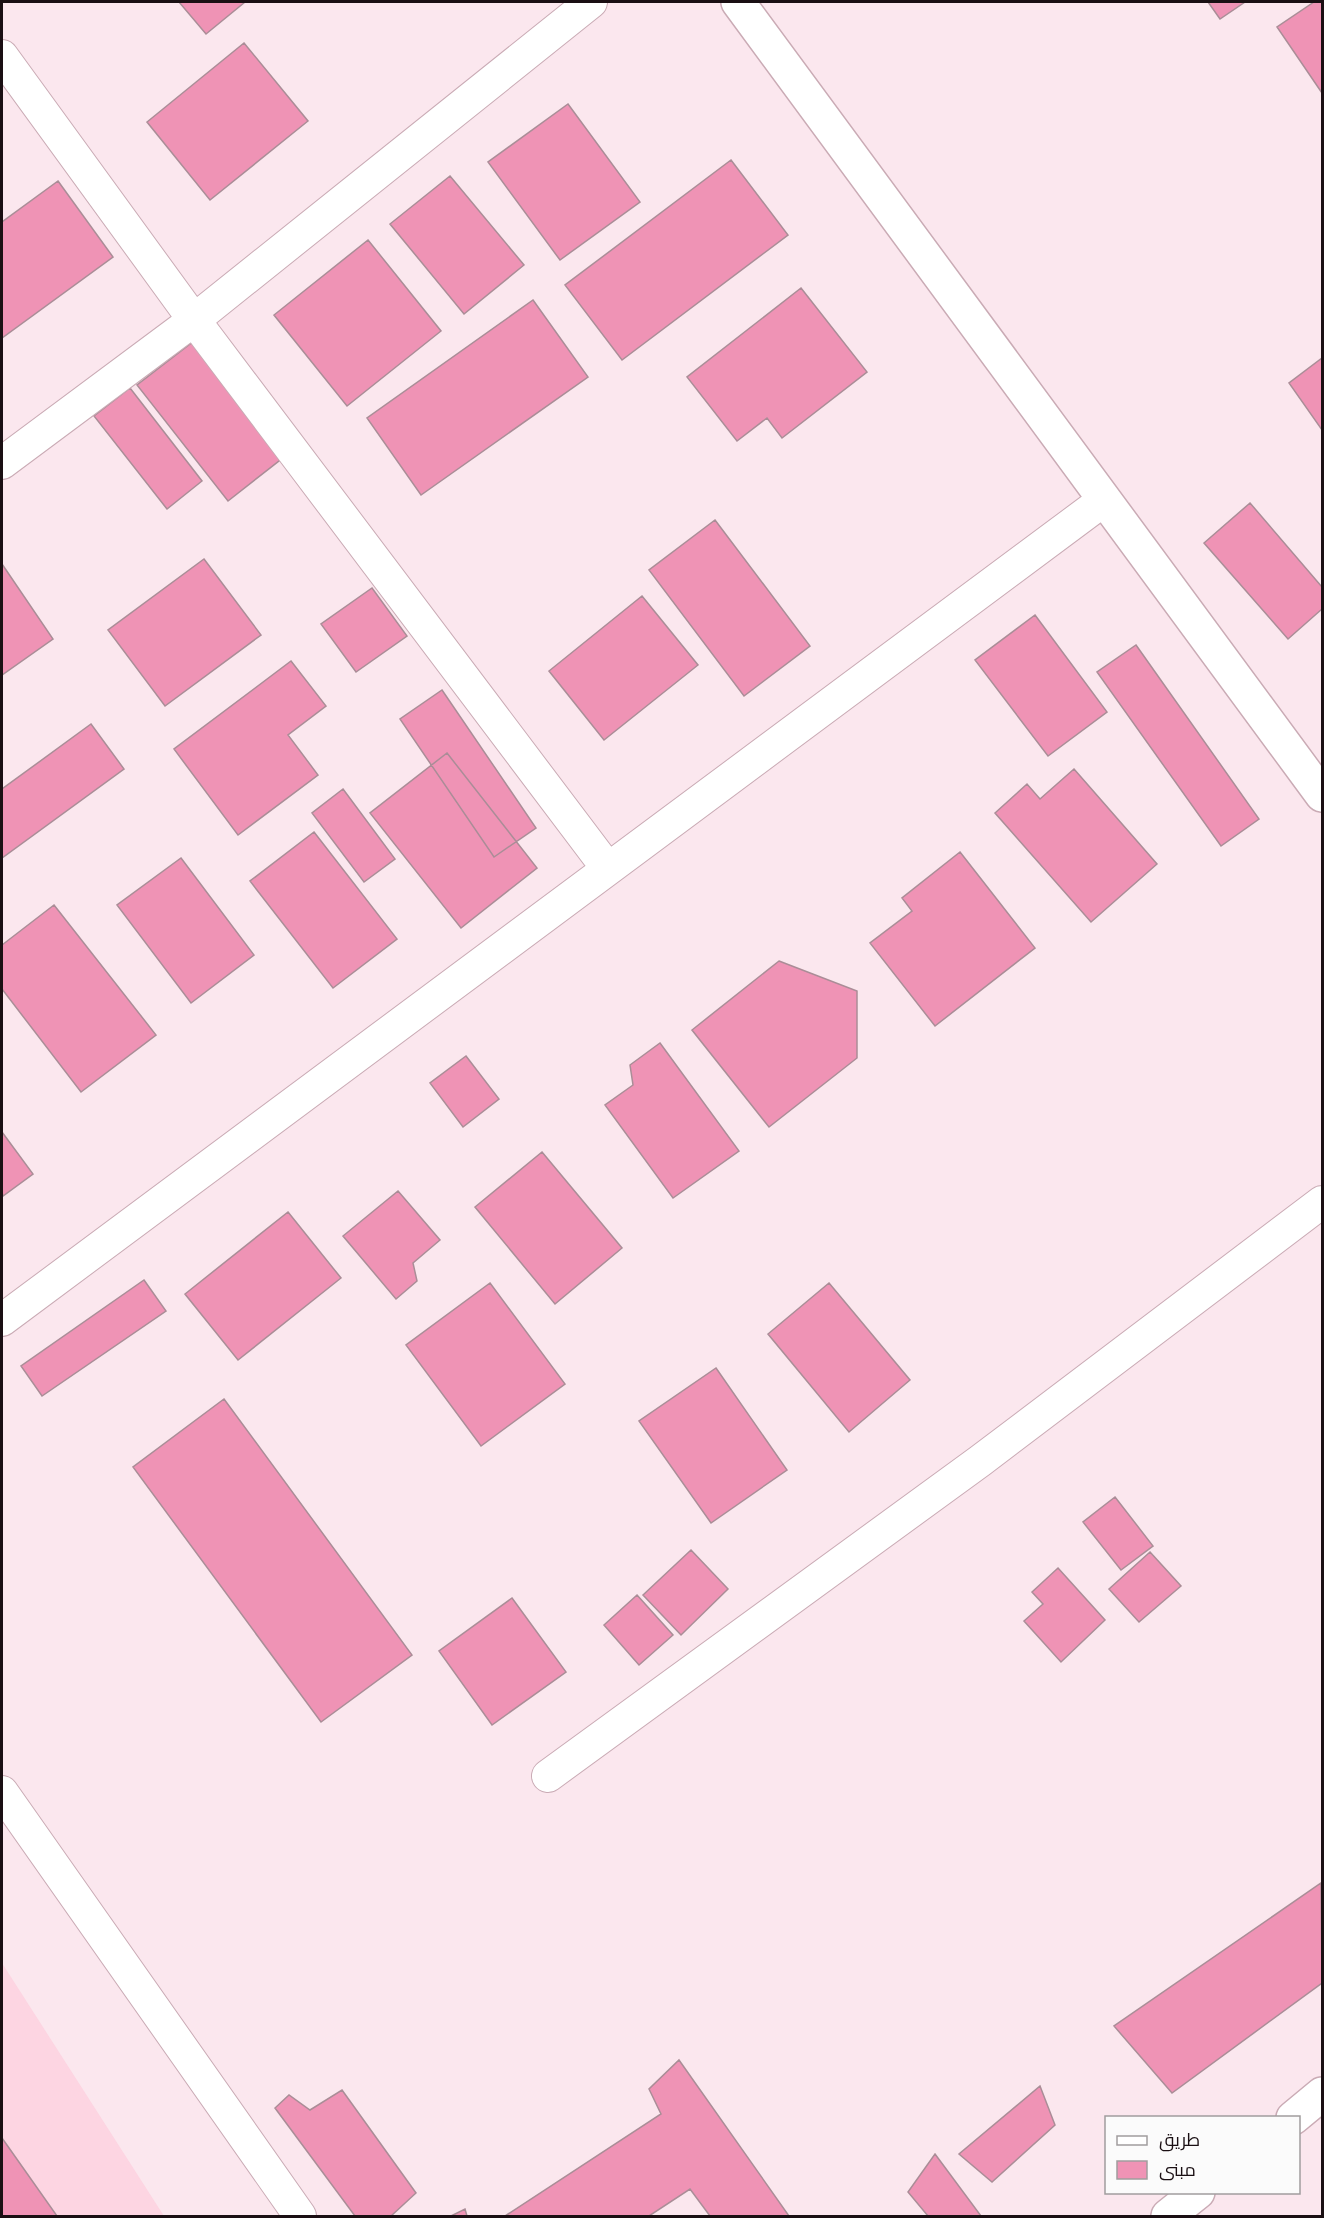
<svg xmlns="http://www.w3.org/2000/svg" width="1324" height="2218" font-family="Commissioner,Cairo,sans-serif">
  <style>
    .built { fill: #fdd5e2 }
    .building { fill: #ef93b5; stroke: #aa8d97; stroke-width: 1.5 }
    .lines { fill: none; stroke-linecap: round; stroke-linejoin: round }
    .minor-casing { stroke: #caabb5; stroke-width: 34 }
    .tertiary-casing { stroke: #caabb5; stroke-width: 36 }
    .secondary-casing { stroke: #caabb5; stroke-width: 36 }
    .minor { stroke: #fff; stroke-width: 32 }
    .tertiary { stroke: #fff; stroke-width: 33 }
    .secondary { stroke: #fff; stroke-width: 33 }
  </style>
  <rect width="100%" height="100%" fill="#fbe7ee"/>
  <path class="built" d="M2,1963L164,2216H2Z"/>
  <path class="building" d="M179,2H245L206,34Z
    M1208,2H1245L1220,19Z
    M1314,2H1322V93L1277,27Z
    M244,43L308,121L210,200L147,122Z
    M568,104L640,202L560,260L488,162Z
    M731,160L788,235L622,360L565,285Z
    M450,176L524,265L464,314L390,224Z
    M58,181L113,257L2,338V222Z
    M368,240L441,331L347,406L274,315Z
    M801,288L867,372L782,438L767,418L737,441L687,377Z
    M533,300L588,377L421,495L367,418Z
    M194,341L284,457L228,501L137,385Z
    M1322,358V430L1289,383Z
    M130,388L202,481L167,509L94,416Z
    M1250,503L1322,587V609L1288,639L1204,543Z
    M715,520L810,646L744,696L649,570Z
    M204,559L261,635L165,706L108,630Z
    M2,564L53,639L2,675Z
    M372,588L407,636L356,672L321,624Z
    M642,596L698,665L604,740L549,671Z
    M1035,615L1107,712L1048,756L975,660Z
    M1136,645L1259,819L1221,846L1097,672Z
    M291,661L326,706L288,735L318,775L238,835L174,749Z
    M442,690L536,828L494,857L400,719Z
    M91,724L124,769L2,858V789Z
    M447,753L537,868L461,928L370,813Z
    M1074,769L1157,864L1091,922L995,813L1027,784L1040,799Z
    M343,789L395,859L364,882L312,813Z
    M314,832L397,939L333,988L250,881Z
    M960,852L1035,948L935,1026L870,943L912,911L902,898Z
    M181,858L254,955L191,1003L117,905Z
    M54,905L156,1035L81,1092L2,989V945Z
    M779,961L857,991V1058L769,1127L692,1030Z
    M660,1043L739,1151L673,1198L605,1105L633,1085L630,1065Z
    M466,1056L499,1099L463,1127L430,1083Z
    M2,1132L33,1174L3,1196L2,1193Z
    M542,1152L622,1248L555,1304L475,1207Z
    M398,1191L440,1240L413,1263L417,1281L396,1299L343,1236Z
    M288,1212L341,1278L238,1360L185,1294Z
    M144,1280L166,1311L42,1396L21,1366Z
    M490,1283L565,1384L481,1446L406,1345Z
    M829,1283L910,1380L849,1432L768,1334Z
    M716,1368L787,1470L711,1523L639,1421Z
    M224,1399L412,1655L321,1722L133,1467Z
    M1115,1497L1153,1546L1121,1570L1083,1522Z
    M691,1550L728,1589L681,1635L643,1595Z
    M1150,1552L1181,1586L1139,1622L1109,1589Z
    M1058,1568L1105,1620L1061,1662L1024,1621L1043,1604L1032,1592Z
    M637,1595L673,1635L639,1665L604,1625Z
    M512,1598L566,1672L492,1725L439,1651Z
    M1321,1883L1322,1983L1172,2093L1114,2026Z
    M679,2060L789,2216H710L690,2189L649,2216H505L661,2114L649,2089Z
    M1040,2086L1055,2125L992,2182L959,2154Z
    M342,2090L416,2193L391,2216H355L275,2108L289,2095L310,2110Z
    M2,2138L57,2216H2Z
    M935,2154L981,2216H928L908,2192Z
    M465,2209L467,2216H451Z"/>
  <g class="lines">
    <g class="minor-casing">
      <path id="minor" d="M2,56L194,320L608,869
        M2,463L194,320L591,2
        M2,1320L1104,500
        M548,1776L980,1461L1322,1202
        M2,1792L300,2216"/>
    </g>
    <g class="tertiary-casing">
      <path id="tertiary" d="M738,2L1322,795"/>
    </g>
    <g class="secondary-casing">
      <path id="secondary" d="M1293,2118L1322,2094
        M1168,2216L1198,2192"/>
    </g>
    <use href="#minor" class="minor"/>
    <use href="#tertiary" class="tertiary"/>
    <use href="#secondary" class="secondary"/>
  </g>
  <rect width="1324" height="2218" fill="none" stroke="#1a0f13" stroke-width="6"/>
  <rect x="1105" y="2116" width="195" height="78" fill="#fbfbfb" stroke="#a19d9e" stroke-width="1.5"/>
  <rect x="1117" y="2136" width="30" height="9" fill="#ffffff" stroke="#a19d9e" stroke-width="1.5"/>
  <text x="1159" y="2146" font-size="18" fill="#1a0f13">طريق</text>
  <rect x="1117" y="2161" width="30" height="18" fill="#ef93b5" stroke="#a19d9e" stroke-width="1.5"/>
  <text x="1159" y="2176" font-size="18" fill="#1a0f13">مبنى</text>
</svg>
